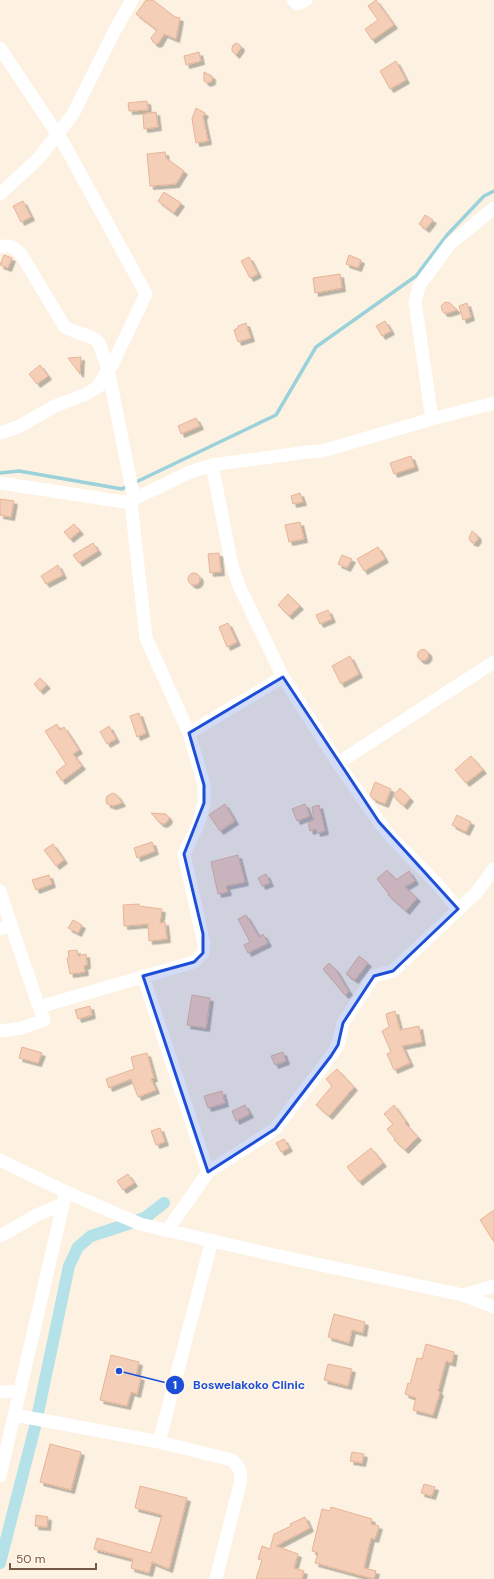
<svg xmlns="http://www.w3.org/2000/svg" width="494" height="1579" font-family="'DM Sans',sans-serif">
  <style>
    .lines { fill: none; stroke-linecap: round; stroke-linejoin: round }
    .stream { stroke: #9bd1da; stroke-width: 3.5 }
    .canal { stroke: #b5e1e8; stroke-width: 12 }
    .building { fill: #f4ceb7; stroke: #e7b497; filter: url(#shadow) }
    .minor { stroke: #fff; stroke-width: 13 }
    .marked { fill: #1d4ed8; fill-opacity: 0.2; stroke: #1d4ed8; stroke-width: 3; stroke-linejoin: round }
    .leader { fill: none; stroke: #1d4ed8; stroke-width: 1.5 }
    .callout-dot { fill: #1d4ed8; stroke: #fff6e8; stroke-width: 1.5 }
    .mark-label { font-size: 12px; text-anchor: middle; font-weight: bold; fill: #fff }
    .callout-label { font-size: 12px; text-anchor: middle; font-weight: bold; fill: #1d4ed8; stroke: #fff6e8; stroke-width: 3.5; stroke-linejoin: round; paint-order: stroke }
  </style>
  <defs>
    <filter id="shadow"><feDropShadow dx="3.5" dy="3.5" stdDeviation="0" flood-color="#0004"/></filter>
  </defs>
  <rect width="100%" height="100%" fill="#fdf2e1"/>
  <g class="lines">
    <path class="stream" d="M0,473L19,471L122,489L129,485
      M134,483L276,415L316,347L416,276L447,235L484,196L494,191"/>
    <path class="canal" d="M38,1413L69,1266L78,1247L91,1236L128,1224L146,1217L164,1203
      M0,1563L36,1423"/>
  </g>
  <path class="building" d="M146,0H153L175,17L180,18L176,39L164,34L159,43L156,44L153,42L151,38L157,30L136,14Z
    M376,0L394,25L372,40L365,29L378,20L368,6Z
    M236,43L240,45L241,48L236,55L232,51V48L233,45Z
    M199,52L201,61L186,65L184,56Z
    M396,61L406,80L390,89L380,71Z
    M204,72L212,76V81L210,82L207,83L204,81Z
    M147,101L148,110L129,111L128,103Z
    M196,108L205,113L203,117L208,141L196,143L192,119Z
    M156,112L158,127L144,129L143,114Z
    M165,152L166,158L184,171L176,184L150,186L147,154Z
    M164,192L181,203L174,213L158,201Z
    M23,201L31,217L21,222L13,206Z
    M425,215L433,220L426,229L419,224Z
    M4,255L12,258L8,268L0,265Z
    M349,255L361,260L358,268L346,264Z
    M249,257L258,274L250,278L241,261Z
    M340,274L342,288L315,293L313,278Z
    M445,302L450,303L457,310L448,313H444L442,310L441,306Z
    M467,303L471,317L463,320L459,306Z
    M385,321L391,331L382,336L376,326Z
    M246,323L251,338L238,342L234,330L238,328V326Z
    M81,357L80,374L68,358Z
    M40,365L48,376L37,384L29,374Z
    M196,418L200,426L181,434L178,426Z
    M411,456L415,467L394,474L390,463Z
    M300,493L303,502L293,504L291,496Z
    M0,499L14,501L11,517L0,515Z
    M300,522L304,539L289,542L285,525Z
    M74,524L80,531L70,539L64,532Z
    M472,531L477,535L478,539L475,543L471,542L469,538Z
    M93,543L98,551L79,563L73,555Z
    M378,547L385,559L364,571L357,559Z
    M219,553L221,572L210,573L208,554Z
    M342,555L352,559L347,568L338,564Z
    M58,565L63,575L46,584L41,576Z
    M188 579a6 6 0 1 1 12 0a6 6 0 1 1-12 0Z
    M288,594L300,606L289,616L278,605Z
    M328,610L332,619L320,624L316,615Z
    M228,623L237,642L227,647L219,627Z
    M417.5 655a5.5 5.5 0 1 1 11 0a5.5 5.5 0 1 1-11 0Z
    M350,656L359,674L341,684L332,666Z
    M40,678L47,685L40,691L34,684Z
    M139,713L146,733L137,737L130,716Z
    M57,724L60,730L64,727L79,750L73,754L82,766L62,781L56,772L66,764L45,731Z
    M109,726L116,739L107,744L100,732Z
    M471,756L483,770L466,783L455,770Z
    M375,782L391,789L385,804L373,799L370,795Z
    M400,788L410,798L404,806L393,796Z
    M113,793L117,795L122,803L113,806L107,804L106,800L107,796Z
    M225,804L235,821L220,831L209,815Z
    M305,804L310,816L297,821L292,809Z
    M319,805L325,831L317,833L316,829L310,831L308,822L314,821L312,807Z
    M151,813L166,814L169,818L168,821L164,824L160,823Z
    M457,815L471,822L466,832L452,825Z
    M152,842L155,851L137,858L134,848Z
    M53,844L64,860L56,866L44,850Z
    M238,855L245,882L226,886L228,892L218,894L211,862Z
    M387,870L396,880L409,871L415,881L405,887L417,898L406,911L388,895L389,894L377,879Z
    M266,874L270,883L262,886L258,878Z
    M49,875L52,884L36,890L32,880Z
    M139,904V906L162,909L160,923L165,922L167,939L149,941L148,924L124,926L123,905Z
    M246,915L259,937L263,934L268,943L248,953L244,945L250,942L238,919Z
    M73,920L82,925L78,933L68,928Z
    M77,950L78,956L86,954L87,965L84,966L85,972L70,974L67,958L69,957L68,951Z
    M359,956L368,963L355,980L346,974Z
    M329,963L336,970L349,992L345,995L323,969Z
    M192,995L210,998L206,1028L187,1025Z
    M90,1006L92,1015L78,1019L75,1010Z
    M395,1011L400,1030L419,1026L422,1042L402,1046L410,1063L394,1070L387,1054L391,1052L382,1031L389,1027L386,1014Z
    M22,1047L42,1053L38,1063L19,1058Z
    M283,1052L286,1061L275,1065L271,1056Z
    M147,1053L154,1078L151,1079L156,1090L138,1097L131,1079L109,1088L106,1079L134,1069L131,1057Z
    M337,1069L354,1087L329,1116L316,1105L332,1086L326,1079Z
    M222,1091L225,1103L208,1108L204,1096Z
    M245,1105L250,1114L236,1121L232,1111Z
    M394,1105L406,1122L405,1123L418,1137L405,1150L394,1140L395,1139L387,1129L393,1124L384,1114Z
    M160,1128L165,1142L156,1145L151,1131Z
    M284,1139L289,1148L281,1152L276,1143Z
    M371,1148L383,1163L359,1182L347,1167Z
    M128,1174L134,1183L123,1190L117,1181Z
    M494,1210V1242L480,1220Z
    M334,1314L365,1322L363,1333L352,1330L349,1343L328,1337Z
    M426,1344L454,1352L452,1363L446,1361L438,1391L440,1392L433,1415L413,1410L416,1398L405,1394L408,1383L410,1384L417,1358L422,1359Z
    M111,1355L139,1362L136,1376L141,1377L137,1394L131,1392L127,1406L100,1400Z
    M328,1364L352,1369L348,1386L324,1380Z
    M50,1444L81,1452L71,1490L40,1482Z
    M352,1452L364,1454L362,1463L350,1461Z
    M424,1484L435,1487L432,1496L421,1493Z
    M140,1486L187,1498L169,1569L152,1562L149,1573L131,1568L133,1559L94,1549L97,1538L151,1553L162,1515L135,1508Z
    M331,1507L372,1519L371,1524L379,1526L375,1539L371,1538L364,1568L376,1571L374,1579L315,1563L318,1553L312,1551L322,1509L330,1511Z
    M36,1515L48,1517L47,1527L35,1526Z
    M305,1517L310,1528L276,1546L298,1554L294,1568L304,1571L302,1579H256L262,1560L258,1559L262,1546L270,1549L274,1534L291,1526L290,1524Z"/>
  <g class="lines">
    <path class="minor" d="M293,0L297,4L306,0
      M0,48L64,144L146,294L112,365L108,369L98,387L86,394L55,406L18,427L0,433
      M0,194L38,159L73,114L115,30L132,0
      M0,247C10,244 14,247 21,254L64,326C75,334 92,334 99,343L108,369L134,499
      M432,419L415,302L419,286L450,244L494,208
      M212,465L232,566L240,588L283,677
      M0,483L131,503L134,499L190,472L212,465L307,452L322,451L432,419L494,403
      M131,503L146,638L189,733L283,677L338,763L379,822L390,836L438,885L458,909
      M338,763L494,662
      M0,891L11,925
      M0,929L11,925L39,1007L194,962L203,953L204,944L184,854L199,822L204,803V785L189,733
      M143,976L208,1172
      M0,1031L22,1028L44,1020L39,1007
      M0,1160L66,1192L140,1224L274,1255L463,1295L494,1307
      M167,1231L208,1172L275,1129L331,1056L338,1045L343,1023L374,976L393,971L476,893L494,869
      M0,1236L37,1215L63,1204
      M463,1295L494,1286
      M0,1392L20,1391
      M15,1415L159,1442L232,1460C240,1467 242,1473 240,1484L216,1579
      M159,1442L212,1240
      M0,1476L66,1192"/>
  </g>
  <path class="marked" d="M283,677L379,822L458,909L393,971L374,976L343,1023L338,1045L331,1056L275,1129L208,1172L143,976L194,962L203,953V934L184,854L204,803V785L189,733Z"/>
  <path class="leader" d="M119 1371L175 1385"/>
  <g class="callout-dot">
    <circle cx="119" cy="1371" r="4"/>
    <circle cx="175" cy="1385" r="10"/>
  </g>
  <g class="mark-label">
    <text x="175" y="1389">1</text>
  </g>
  <g class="callout-label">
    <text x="249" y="1389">Boswelakoko Clinic</text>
  </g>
  <path d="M10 1563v6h86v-6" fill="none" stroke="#765647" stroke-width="2"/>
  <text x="16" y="1563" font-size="12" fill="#765647" stroke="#fff6e8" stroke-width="3" paint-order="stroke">50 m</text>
</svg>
